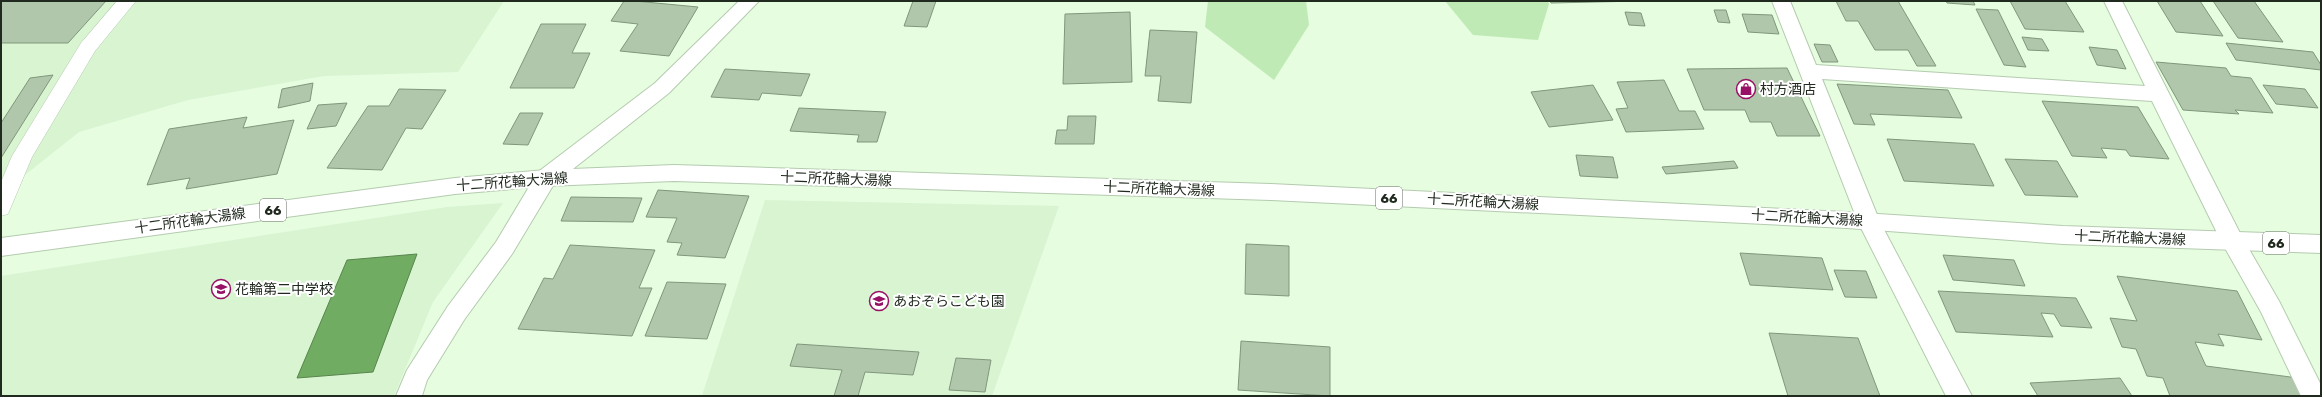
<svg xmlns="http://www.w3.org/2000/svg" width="2322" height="397" font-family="Rubik,'Noto Sans JP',sans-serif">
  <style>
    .built { fill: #d8f4d1 }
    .green { fill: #c0eab5 }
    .water { fill: #70ac61; stroke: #58854d }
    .building { fill: #b0c7ab; stroke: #81977c }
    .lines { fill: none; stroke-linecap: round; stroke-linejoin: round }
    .lane-casing { stroke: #b4cbaf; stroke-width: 1 }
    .street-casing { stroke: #b4cbaf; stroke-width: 2 }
    .primary-casing { stroke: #b4cbaf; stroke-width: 2 }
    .lane { fill: #fff; fill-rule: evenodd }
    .street { fill: #fff; fill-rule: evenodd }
    .primary { fill: #fff; fill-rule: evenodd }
    .labels { text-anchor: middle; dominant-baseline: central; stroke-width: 4; stroke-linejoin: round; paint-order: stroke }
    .shield { fill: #fff; stroke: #646a62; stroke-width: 1 }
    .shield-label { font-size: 13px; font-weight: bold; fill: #212a1f }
    .poi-label { font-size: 14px; fill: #212a1f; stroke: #fff; text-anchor: start }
    .street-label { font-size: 14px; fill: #212a1f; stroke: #fff }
  </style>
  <rect width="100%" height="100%" fill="#e6fde0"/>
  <path class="built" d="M1,1H504L458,72L324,76L188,100L79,132L1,194Z
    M765,200L1059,206L992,396H702Z
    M503,203L433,302L394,396H1V276L447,207Z"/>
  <path class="green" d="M1208,1H1306L1309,25L1274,80L1205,27Z
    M1445,1H1548L1549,4L1538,40L1473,35Z"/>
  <path class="water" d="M417,254L373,372L297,378L347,260Z"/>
  <path class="building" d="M1,1H106L68,43H1Z
    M624,1H635L698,7L669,56L620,51L638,24L611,21Z
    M913,1H936L927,27L904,26Z
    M1550,1H1640L1551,3Z
    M1836,1H1898L1936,66H1917L1908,50H1875L1858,21H1846Z
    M1946,1H1973L1975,5L1947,3Z
    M2010,1H2065L2084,32L2025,29Z
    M2157,1H2200L2223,36L2176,32Z
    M2213,1H2254L2283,42L2238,38Z
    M1976,9L1998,10L2026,67L2004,65Z
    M1714,10H1726L1730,23L1718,22Z
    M1130,12L1132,82L1063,84L1065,14Z
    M1625,12L1641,13L1645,26L1629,25Z
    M1742,14L1772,15L1779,34L1748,32Z
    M541,24H586L572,53H590L574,88H510Z
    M1150,30L1197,32L1191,103L1158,101L1161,76H1145Z
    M2022,37L2042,39L2049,51L2028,50Z
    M2226,43L2313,52L2321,65V70L2236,60Z
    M1814,44L1830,45L1838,62H1822Z
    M2089,47L2117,50L2126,69L2097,65Z
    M2156,62L2226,68L2231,76L2251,78L2273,113L2235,110L2239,114L2183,110Z
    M1787,68L1820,136H1777L1771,122H1750L1745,110H1704L1687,69Z
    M725,69L810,74L801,96L762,93L759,100L711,97Z
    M53,75L1,158V123L30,78Z
    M1664,80L1679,111H1695L1704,129L1626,132L1616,109L1628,108L1617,82Z
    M313,83L310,101L278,108L282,89Z
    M1837,84L1948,90L1962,118L1870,114L1875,125L1854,124Z
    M1593,85L1613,120L1549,127L1531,92Z
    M2263,85L2305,89L2318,108L2276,104Z
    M399,89L446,90L422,129L406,128L382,170L327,168L368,106H389Z
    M2042,101L2138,107L2169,159L2130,156L2126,150L2101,148L2107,158L2072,156Z
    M347,103L336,126L307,129L318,105Z
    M799,108L886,112L877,142H857L859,135L790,131Z
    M520,113H543L528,145L503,144Z
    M1068,116H1096L1094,144H1055L1057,130H1067Z
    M247,117L243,128L294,120L277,174L186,189L190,178L147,185L169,129Z
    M1887,139L1974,144L1994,186L1904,181Z
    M1576,155L1613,157L1618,178L1580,176Z
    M2005,159L2057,161L2078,197L2025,195Z
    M1734,161L1738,168L1666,174L1662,167Z
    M658,190L749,196L725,258L677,255L682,243L667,242L677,218L646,217Z
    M571,197L642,198L633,222L561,221Z
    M1246,244L1289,246V296L1245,294Z
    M570,245L655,250L639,288H652L632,336L518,329L544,278L553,279Z
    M1740,253L1822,258L1833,290L1750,285Z
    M1943,255L2014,260L2025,286L1953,280Z
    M1834,270L1866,271L1877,298L1845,297Z
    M2117,276L2237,291L2262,340L2218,334L2224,346L2195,342L2206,366L2298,378L2307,396H2170L2163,378L2147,376L2136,349L2122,347L2110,318L2137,321Z
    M667,282L726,284L707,339L645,336Z
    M1938,291L2076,298L2092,328L2061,326L2054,314L2041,313L2053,337L1956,332Z
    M1769,333L1858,338L1880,396H1788Z
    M1241,341L1330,347V396L1238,390Z
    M797,344L919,352L913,375L865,372L858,396H834L842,370L790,366Z
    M956,358L991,360L985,392L949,390Z
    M2120,378L2132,396H2038L2030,383Z"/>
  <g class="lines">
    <g class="lane-casing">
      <path id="lane" d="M117,1H136L95,51L32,157L8,214L1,216V182L12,156L81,43Z"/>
    </g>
    <g class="street-casing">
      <path id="street" d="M739,1H759L669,93L554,184L512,254L464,320L427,380L422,396H396L407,370L448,306L496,242L538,172L655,83Z
        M1772,1H1790L1816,65L2145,86L2104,1H2122L2242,237L2279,301L2321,385V396H2301L2261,312L2221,241L2152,101L1822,79L1880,222L1972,396H1946L1858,222Z"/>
    </g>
    <g class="primary-casing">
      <path id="primary" d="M674,165L1271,184L1847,212L2063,226L2321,235V253L2063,244L1847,228L1271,200L674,181L546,186L455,194L1,256V238L455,178L546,170Z"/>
    </g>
    <use href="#lane" class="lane"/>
    <use href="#street" class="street"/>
    <use href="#primary" class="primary"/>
  </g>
  <defs>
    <g id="shop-ring" transform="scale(1)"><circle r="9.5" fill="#fff" stroke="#981166" stroke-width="1.5"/><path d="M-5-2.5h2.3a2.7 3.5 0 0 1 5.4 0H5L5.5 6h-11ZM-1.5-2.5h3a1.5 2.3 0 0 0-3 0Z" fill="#981166"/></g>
    <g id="school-ring" transform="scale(1)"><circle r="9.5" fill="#fff" stroke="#981166" stroke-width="1.5"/><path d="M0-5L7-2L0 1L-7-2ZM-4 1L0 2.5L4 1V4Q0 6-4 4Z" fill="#981166"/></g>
  </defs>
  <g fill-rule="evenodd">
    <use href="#shop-ring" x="1746" y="89"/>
    <use href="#school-ring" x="221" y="289"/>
    <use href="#school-ring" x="879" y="301"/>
  </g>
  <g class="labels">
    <g class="shield">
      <rect x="1376" y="187" width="26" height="22" rx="3"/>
      <rect x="260" y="199" width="26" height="22" rx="3"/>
      <rect x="2263" y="232" width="26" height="22" rx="3"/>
    </g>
    <g class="shield-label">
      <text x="1389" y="198">66</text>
      <text x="273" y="210">66</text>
      <text x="2276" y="243">66</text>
    </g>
    <g class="poi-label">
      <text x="1760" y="89">村方酒店</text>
      <text x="235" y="289">花輪第二中学校</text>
      <text x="893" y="301">あおぞらこども園</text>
    </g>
    <g class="street-label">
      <text transform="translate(836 179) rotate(2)">十二所花輪大湯線</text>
      <text transform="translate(512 182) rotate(-4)">十二所花輪大湯線</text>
      <text transform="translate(1159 189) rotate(2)">十二所花輪大湯線</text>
      <text transform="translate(1483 202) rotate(3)">十二所花輪大湯線</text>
      <text transform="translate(1807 218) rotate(3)">十二所花輪大湯線</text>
      <text transform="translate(190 221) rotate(-8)">十二所花輪大湯線</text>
      <text transform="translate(2130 238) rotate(2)">十二所花輪大湯線</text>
    </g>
  </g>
  <rect width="2322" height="397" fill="none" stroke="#212a1f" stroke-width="4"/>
</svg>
